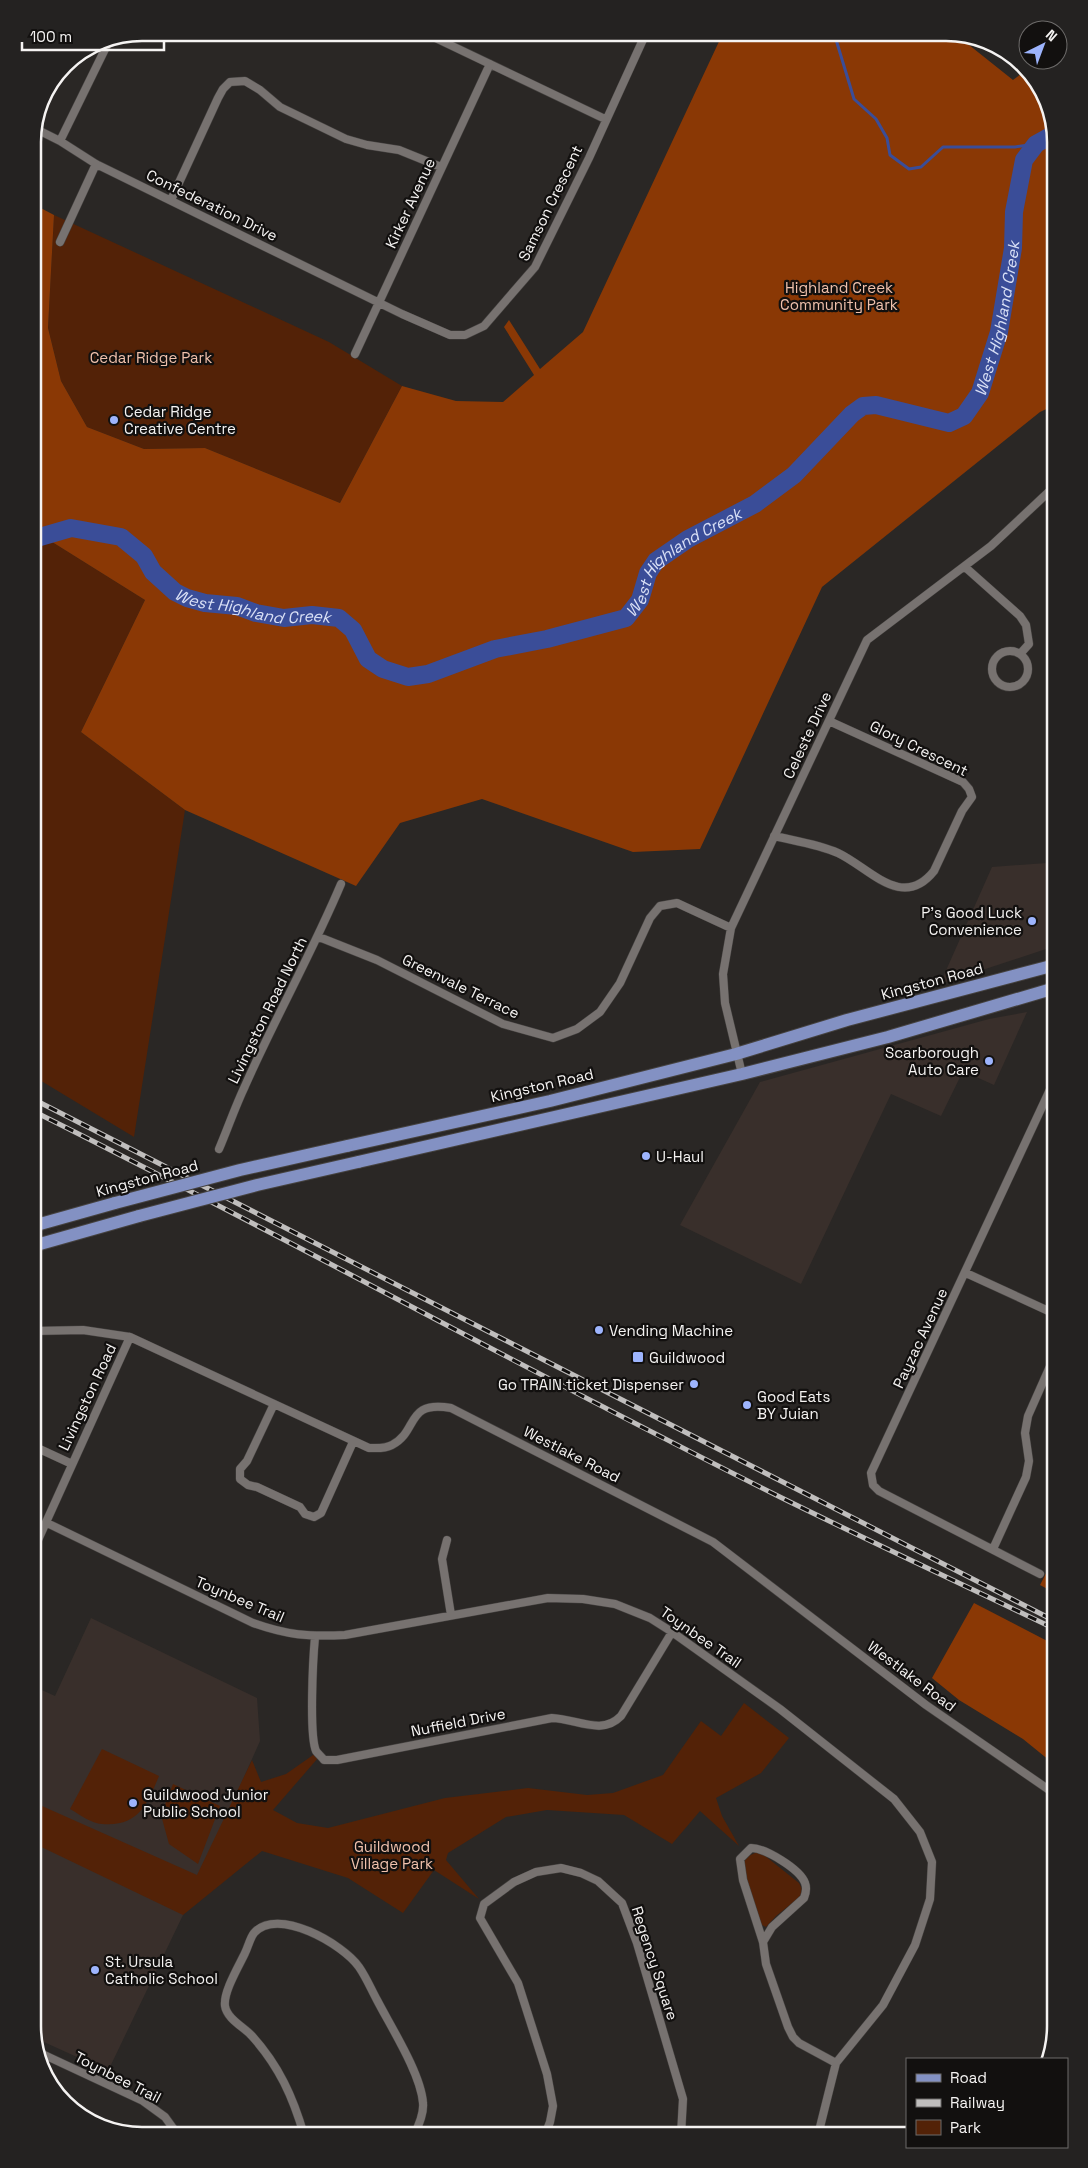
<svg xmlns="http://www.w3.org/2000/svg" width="1088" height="2168" font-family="'Space Grotesk',sans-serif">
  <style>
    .built { fill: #392f2b }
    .green { fill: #532207 }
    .forest { fill: #8a3805 }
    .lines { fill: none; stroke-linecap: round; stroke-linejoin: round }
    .stream { stroke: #3a4d98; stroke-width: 3 }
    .river { stroke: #3a4d98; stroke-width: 18 }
    .minor-casing { stroke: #454240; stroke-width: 9 }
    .primary-casing { stroke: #454240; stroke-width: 14 }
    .minor { stroke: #777270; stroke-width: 8 }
    .primary { stroke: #8391c3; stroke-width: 12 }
    .rail-casing { stroke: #c0bebd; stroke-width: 5 }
    .rail { stroke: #12100f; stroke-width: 3; stroke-dasharray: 9; stroke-linecap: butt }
    .primary-bridge-casing { stroke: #454240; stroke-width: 14; stroke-linecap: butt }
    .primary-bridge { stroke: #8391c3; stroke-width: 12 }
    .poi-dot { fill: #9db4fd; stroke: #12100f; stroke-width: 2 }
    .labels { text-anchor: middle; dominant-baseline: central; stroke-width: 4.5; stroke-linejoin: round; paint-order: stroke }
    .street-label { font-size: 15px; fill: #f5f3f2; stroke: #12100f }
    .park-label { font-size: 15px; fill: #f0c1ac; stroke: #12100f }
    .poi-label { font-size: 15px; fill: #f5f3f2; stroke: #12100f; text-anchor: start }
    .water-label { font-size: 16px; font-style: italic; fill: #d9e0f6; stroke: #12100f }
    .rim { fill: none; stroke: #f5f3f2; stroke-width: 2.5 }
  </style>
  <rect width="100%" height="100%" fill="#2a2725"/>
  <path class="built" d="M1047,863L1055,896V946L940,984L992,867Z
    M1027,1012L994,1085L963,1071L941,1116L891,1094L801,1284L680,1225L760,1082L989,1019Z
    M91,1618L257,1698L260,1741L183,1915L108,2071L35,2038L33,2026V1686L55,1696Z"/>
  <path class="green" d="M54,215L329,342L402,386L340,503L205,448L144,449L87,427L61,381L48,328Z
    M33,530L145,600L81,732L185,810L134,1137L33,1076Z
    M744,1703L789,1738L761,1773L716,1798L722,1816L739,1846L700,1811L672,1844L624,1815L547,1810L506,1817L448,1853L446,1860L479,1899L434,1870L403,1913L348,1878L262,1851L183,1915L33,1843V1802L197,1875L252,1760L261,1782L286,1774L316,1753L318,1758L273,1810L297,1823L328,1828L445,1798L528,1788L587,1795L613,1793L663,1775L701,1721L721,1736Z
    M102,1749L159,1776C147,1805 138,1827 102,1824C92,1824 79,1814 70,1809Z
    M173,1784L220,1806L198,1864L169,1844L161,1815Z
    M760,1852L799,1883L802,1889L800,1897L776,1916L766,1927L762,1925C757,1913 743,1881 742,1869C742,1859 751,1853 760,1852Z"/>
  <path class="forest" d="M723,33H954L1013,80L1025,71L1047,100L1055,142V405L1040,412L822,587L700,849L633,852L482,799L400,823L356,886L185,810L81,732L145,600L33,530V204L54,215L48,328L61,381L87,427L144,449L205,448L340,503L402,386L456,401L503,402L534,375L504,327L509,320L540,369L583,332Z
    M1055,1556V1593L1040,1585Z
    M974,1603L1055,1645V1765L1023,1739L959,1700L932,1678Z"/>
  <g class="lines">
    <path class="stream" d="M834,33L854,99L876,119L887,138L890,155L909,169L921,167L943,147H1015L1036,144"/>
    <path class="river" id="s1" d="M33,539L71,528L121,537L144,556L153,572L175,592L187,598L205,603L237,606L256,613L284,618L312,615L339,618L353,630L368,659L383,669L408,677L428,674L495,649L547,639L626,618L640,600L648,573L656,561L688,539L755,504L794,475L852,414L863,406L876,405L949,423L964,416L980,393L999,332L1013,248L1014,212L1024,160L1036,144L1054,134"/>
    <g class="minor-casing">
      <path id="minor" d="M425,33L605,119
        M34,128L60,141L96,164L402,314L450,335H465L484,326L535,267L589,158L646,33
        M60,141L110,39
        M171,200L218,98L223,89L230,82L245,81L260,90L280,107L346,139L367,145L399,150L441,167
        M60,242L96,164
        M355,354L490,64
        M965,567L1020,616L1026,625L1029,644L1020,654
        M992 669a18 18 0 1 1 36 0a18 18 0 1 1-36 0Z
        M774,836C795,841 818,844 838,853C870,868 902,911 934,871L962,811L972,797L969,789L963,782L829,721
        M319,937L377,960L503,1024L553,1038L577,1029L600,1012L620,983L650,918L660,906L677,903L731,928
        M742,1074L725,1003L723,974L731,928L867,640L991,546L1055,486
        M219,1149C228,1128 235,1107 245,1086C275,1018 312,953 341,884
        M966,1273L1055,1314
        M33,1331L83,1330L130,1337L369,1448C377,1448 385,1449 392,1445C419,1431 405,1400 451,1408L713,1542L926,1705L1055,1794
        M274,1404L247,1461L240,1469V1479L248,1485L257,1487L300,1507L305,1514L314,1517L321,1513L353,1442
        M33,1446L72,1464
        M47,1523L253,1623C287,1635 308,1637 345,1635L548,1598L583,1599L615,1604L650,1618L672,1632L780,1709L894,1799L920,1832L932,1862L930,1899L915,1945L883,2005L836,2063L818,2135
        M447,1540L442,1559L451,1615
        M993,1549L1026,1477L1029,1461L1025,1433L1028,1416L1055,1355
        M33,1551L130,1337
        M1040,1574L879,1491L873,1485L871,1473L1055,1079
        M315,1637C313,1658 309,1735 316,1751C318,1754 322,1757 324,1760H337L552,1718C577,1719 602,1736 621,1716L672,1632
        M763,1942L772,1927L804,1898C806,1893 807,1888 805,1883C800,1869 765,1848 751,1848L740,1859L743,1880L763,1942L766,1964L788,2027L793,2037L799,2043L836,2063
        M38,2052L143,2101L165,2117L178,2135
        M304,2135C293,2097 279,2066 252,2036C244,2027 227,2019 225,2006C223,1992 239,1966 245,1953C248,1947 250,1938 254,1933C277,1906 343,1944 359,1967C366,1977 371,1989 377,2000C391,2027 421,2074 423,2103C424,2113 418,2127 414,2135
        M545,2135L550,2122L553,2106L547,2074L518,1983L480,1918L484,1904L514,1882L536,1872L561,1868L581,1873L598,1881L622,1903L637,1943L683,2099L681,2135"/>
    </g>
    <g class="primary-casing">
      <path id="primary" d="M347,1146L550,1101L736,1054L847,1020L1055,965
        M358,1162L742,1074L888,1037L1055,988
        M33,1226L115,1203
        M33,1246L139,1216"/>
    </g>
    <use href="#minor" class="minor"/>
    <use href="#primary" class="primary"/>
    <g class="rail-casing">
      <path id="rail" d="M33,1099L1055,1621
        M33,1111C284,1236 529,1372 780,1497C871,1542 964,1585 1055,1629"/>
    </g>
    <use href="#rail" class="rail"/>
    <g class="primary-bridge-casing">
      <path id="primary-bridge" d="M115,1203L240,1170L347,1146
        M139,1216L257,1185L358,1162"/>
    </g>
    <use href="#primary-bridge" class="primary-bridge"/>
  </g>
  <g class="poi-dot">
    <circle cx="114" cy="420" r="5"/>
    <circle cx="1032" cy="921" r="5"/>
    <circle cx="989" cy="1061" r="5"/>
    <circle cx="646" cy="1156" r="5"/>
    <circle cx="599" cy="1330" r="5"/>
    <rect x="632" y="1351" width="12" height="12" rx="2.5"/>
    <circle cx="694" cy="1384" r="5"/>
    <circle cx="747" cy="1405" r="5"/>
    <circle cx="133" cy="1803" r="5"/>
    <circle cx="95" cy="1970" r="5"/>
  </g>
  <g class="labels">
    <g class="street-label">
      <text transform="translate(410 203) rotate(-65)">Kirker Avenue</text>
      <text transform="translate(550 203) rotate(-64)">Samson Crescent</text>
      <text transform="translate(212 205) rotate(26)">Confederation Drive</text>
      <text transform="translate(807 735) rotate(-65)">Celeste Drive</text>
      <text transform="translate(919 748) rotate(26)">Glory Crescent</text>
      <text transform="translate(932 981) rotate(-15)">Kingston Road</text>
      <text transform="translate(461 986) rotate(26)">Greenvale Terrace</text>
      <text transform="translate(267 1010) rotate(-64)">Livingston Road North</text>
      <text transform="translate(542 1085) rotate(-13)">Kingston Road</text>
      <text transform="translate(147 1178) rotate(-15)">Kingston Road</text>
      <text transform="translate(920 1338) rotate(-65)">Payzac Avenue</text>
      <text transform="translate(87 1397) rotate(-65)">Livingston Road</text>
      <text transform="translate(572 1454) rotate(27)">Westlake Road</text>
      <text transform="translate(240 1599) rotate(23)">Toynbee Trail</text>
      <text transform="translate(701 1637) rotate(35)">Toynbee Trail</text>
      <text transform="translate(912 1676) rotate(37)">Westlake Road</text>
      <text transform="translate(458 1722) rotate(-11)">Nuffield Drive</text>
      <text transform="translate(655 1963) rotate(72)">Regency Square</text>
      <text transform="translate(118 2077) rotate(27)">Toynbee Trail</text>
    </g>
    <g class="park-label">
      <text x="839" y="287">Highland Creek<tspan x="839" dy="17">Community Park</tspan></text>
      <text x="151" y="357">Cedar Ridge Park</text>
      <text x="392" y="1846">Guildwood<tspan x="392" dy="17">Village Park</tspan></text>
    </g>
    <g class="poi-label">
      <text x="124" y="411">Cedar Ridge<tspan x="124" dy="17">Creative Centre</tspan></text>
      <text x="1022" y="912" text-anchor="end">P's Good Luck<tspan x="1022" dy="17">Convenience</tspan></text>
      <text x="979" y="1052" text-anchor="end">Scarborough<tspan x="979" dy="17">Auto Care</tspan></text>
      <text x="656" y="1156">U-Haul</text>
      <text x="609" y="1330">Vending Machine</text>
      <text x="649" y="1357">Guildwood</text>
      <text x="684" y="1384" text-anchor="end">Go TRAIN ticket Dispenser</text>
      <text x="757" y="1396">Good Eats<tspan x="757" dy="17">BY Juian</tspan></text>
      <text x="143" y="1794">Guildwood Junior<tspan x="143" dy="17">Public School</tspan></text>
      <text x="105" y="1961">St. Ursula<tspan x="105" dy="17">Catholic School</tspan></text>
    </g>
    <g class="water-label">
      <text stroke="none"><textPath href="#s1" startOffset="1194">West Highland Creek</textPath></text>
      <text stroke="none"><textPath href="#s1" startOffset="742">West Highland Creek</textPath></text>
      <text stroke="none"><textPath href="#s1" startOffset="249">West Highland Creek</textPath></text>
    </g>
  </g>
  <path d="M0 0H1088V2168H0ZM142 41H946A101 101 0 0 1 1047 142V2026A101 101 0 0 1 946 2127H142A101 101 0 0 1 41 2026V142A101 101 0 0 1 142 41Z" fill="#242221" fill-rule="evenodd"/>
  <path class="rim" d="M142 41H946A101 101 0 0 1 1047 142V2026A101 101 0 0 1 946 2127H142A101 101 0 0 1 41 2026V142A101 101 0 0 1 142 41Z"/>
  <rect x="906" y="2058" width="162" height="90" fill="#12100f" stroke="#6d6b6a"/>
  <rect x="916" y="2074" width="25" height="8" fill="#8391c3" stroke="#6d6b6a"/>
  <text x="950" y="2083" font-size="15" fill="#f5f3f2">Road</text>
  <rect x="916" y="2099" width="25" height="8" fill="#c0bebd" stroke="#6d6b6a"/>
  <text x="950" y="2108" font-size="15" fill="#f5f3f2">Railway</text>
  <rect x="916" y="2120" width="25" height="15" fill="#532207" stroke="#6d6b6a"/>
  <text x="950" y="2133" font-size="15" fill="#f5f3f2">Park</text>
  <g transform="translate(1043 45) rotate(42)"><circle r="24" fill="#12100f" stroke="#6d6b6a"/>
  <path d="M0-4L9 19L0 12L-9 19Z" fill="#9db4fd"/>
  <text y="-8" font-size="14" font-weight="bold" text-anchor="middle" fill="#f5f3f2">N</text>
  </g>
  <path d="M22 42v8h142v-8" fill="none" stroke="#f5f3f2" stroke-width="2.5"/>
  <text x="30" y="42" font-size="15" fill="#f5f3f2" stroke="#12100f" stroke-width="4" paint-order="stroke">100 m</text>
</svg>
